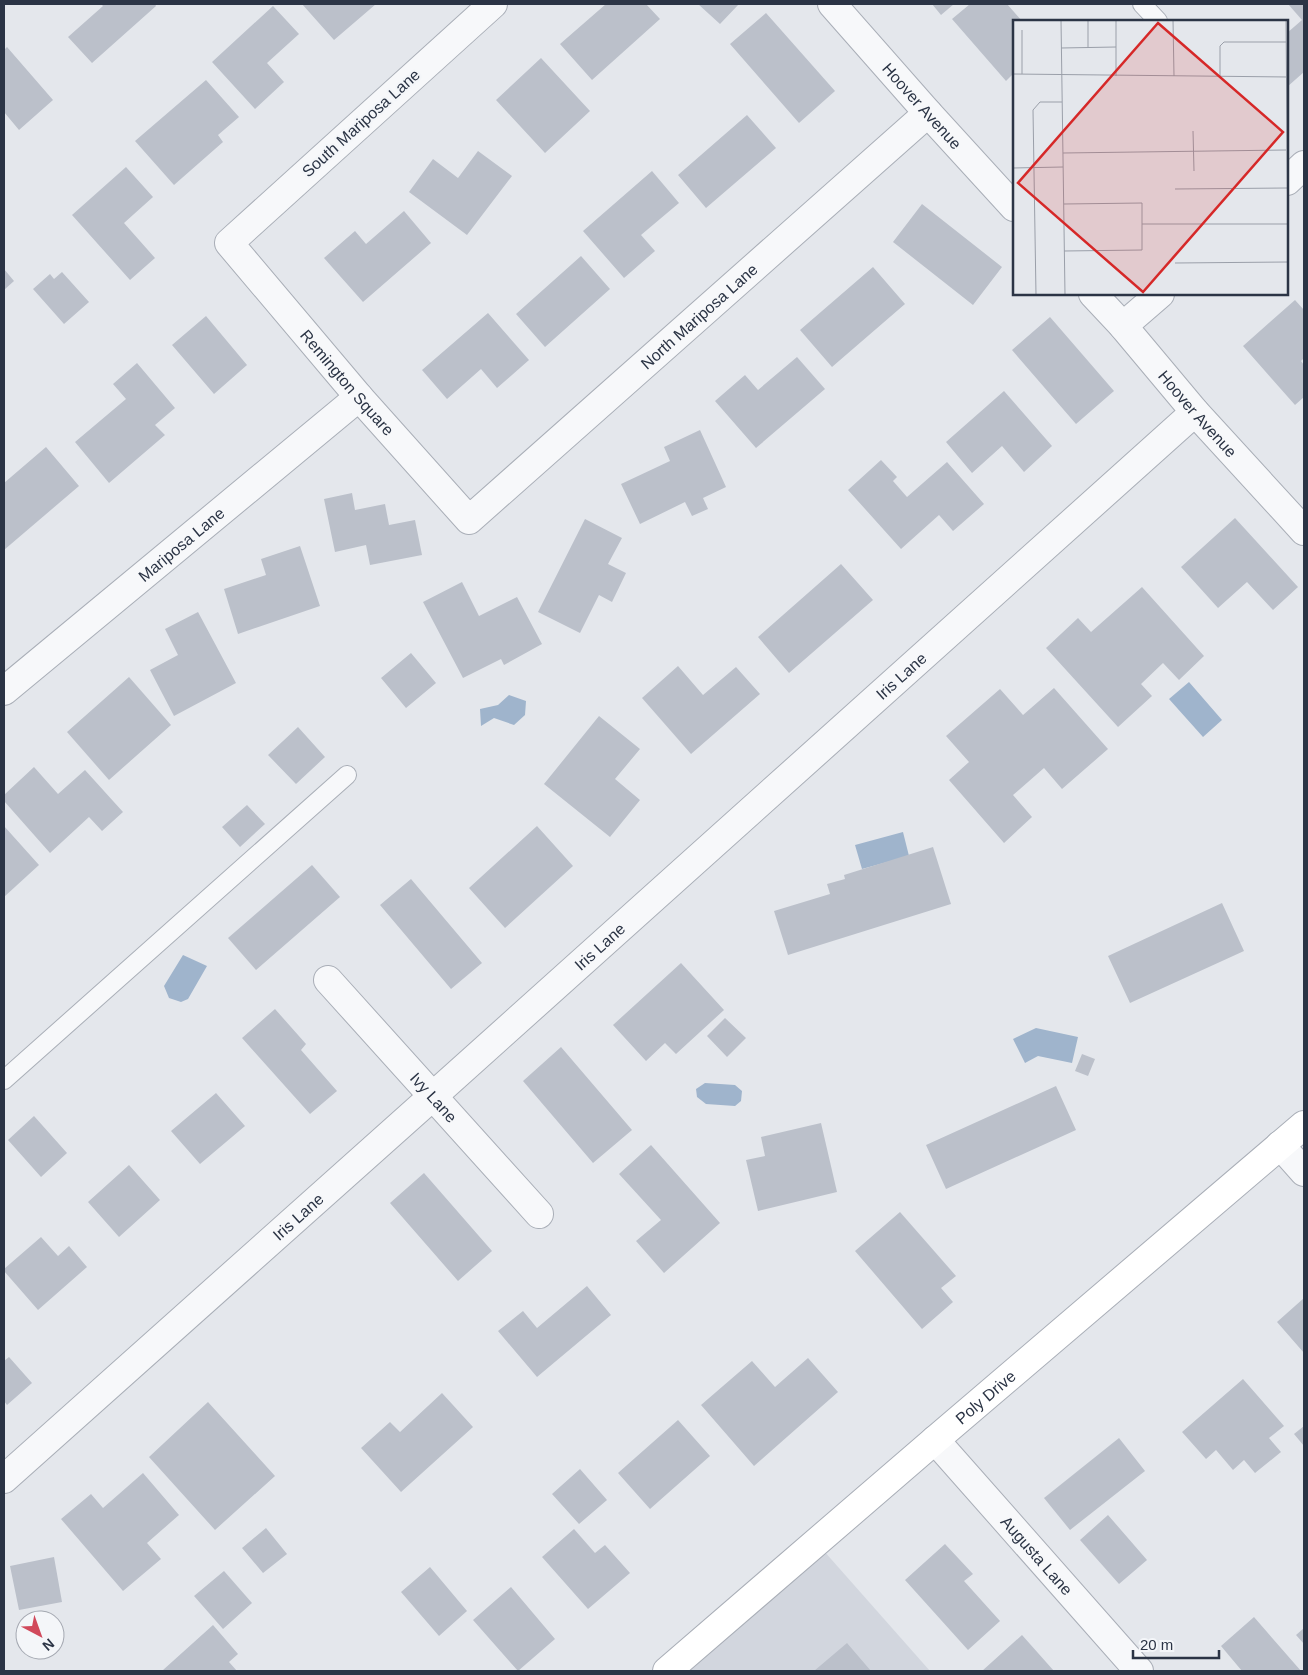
<svg xmlns="http://www.w3.org/2000/svg" width="1308" height="1675" font-family="Arial,sans-serif">
  <style>
    .built { fill: #d2d6de }
    .water { fill: #9fb4cc }
    .building { fill: #bbc0ca }
    .lines { fill: none; stroke-linecap: round; stroke-linejoin: round }
    .lane-casing { stroke: #a9aeb7; stroke-width: 20 }
    .street-casing { stroke: #a9aeb7; stroke-width: 30 }
    .secondary-casing { stroke: #a9aeb7; stroke-width: 30 }
    .lane { stroke: #f7f8fa; stroke-width: 18 }
    .street { stroke: #f7f8fa; stroke-width: 28 }
    .secondary { stroke: #fff; stroke-width: 28 }
    .labels { text-anchor: middle; dominant-baseline: central; stroke-width: 4.5; stroke-linejoin: round; paint-order: stroke }
    .street-label { font-size: 16px; fill: #2b3445; stroke: #f4f6f9 }
    .inset-road { fill: none; stroke: #9a9fa9; stroke-width: 1 }
    .view { fill: #d62828; fill-opacity: 0.15; stroke: #d62828; stroke-width: 2.5 }
    .inset-edge { fill: none; stroke: #2b3445; stroke-width: 2.5 }
  </style>
  <rect width="100%" height="100%" fill="#e4e7ec"/>
  <path class="built" d="M816,1542L930,1671H667Z"/>
  <path class="water" d="M1189,682L1222,720L1203,737L1169,699Z
    M509,695L526,701L525,715L514,725L494,718L481,726L480,709L498,705Z
    M903,832L909,856L862,869L855,845Z
    M183,955L207,966L188,999L181,1002L169,998L164,986Z
    M1036,1028L1078,1037L1072,1063L1038,1056L1025,1063L1013,1039Z
    M705,1083L735,1085L742,1091L741,1101L735,1106L706,1104L697,1097L696,1089Z"/>
  <path class="building" d="M101,4H155L156,6L92,63L68,37L103,6Z
    M302,4H376L334,40Z
    M606,4H646L660,19L592,80L560,44Z
    M698,4H739L720,24Z
    M932,4H954L941,15Z
    M970,4H1007L1022,21H1014V73L1006,81L952,19Z
    M1288,4H1304V72L1287,87V33L1302,20Z
    M273,6L299,34L267,63L284,82L255,109L212,62Z
    M766,13L835,91L799,123L730,44Z
    M7,47L53,100L19,130L4,112V50Z
    M541,58L590,111L545,153L496,100Z
    M206,80L239,117L218,135L223,142L174,185L135,141Z
    M747,115L776,148L706,208L678,175Z
    M478,151L512,176L467,235L409,192L433,159L458,178Z
    M126,167L153,197L124,223L155,258L130,280L72,215Z
    M652,171L679,203L641,235L655,251L624,278L583,231Z
    M922,204L1002,267L973,305L893,242Z
    M404,211L431,243L363,302L324,258L355,231L366,244Z
    M581,256L610,289L545,347L516,314Z
    M873,267L905,304L832,367L800,330Z
    M4,269L14,281L4,290Z
    M62,272L89,302L64,324L33,289L50,274L54,279Z
    M1295,300L1304,310V358L1301,361L1304,365V397L1295,405L1243,346Z
    M488,313L529,360L497,388L481,369L447,399L422,370Z
    M206,316L247,365L214,394L172,345Z
    M1050,317L1114,391L1076,424L1012,350Z
    M797,357L825,389L756,448L715,401L745,375L758,390Z
    M137,363L175,408L155,425L165,435L109,483L75,442L126,399L113,384Z
    M1004,391L1052,446L1024,472L1002,446L972,473L946,442Z
    M700,430L726,487L703,498L708,509L692,516L685,502L640,524L621,484L670,461L664,447Z
    M46,447L79,486L4,550V483Z
    M881,460L897,477L893,481L907,497L947,462L984,504L953,531L939,515L901,549L848,490Z
    M352,493L355,510L385,504L389,525L415,520L422,555L370,565L366,545L335,552L324,499Z
    M1235,518L1298,587L1273,610L1247,582L1218,608L1181,567Z
    M585,519L622,538L608,564L626,573L612,602L599,595L580,633L538,612Z
    M300,546L320,606L238,634L224,589L266,575L261,559Z
    M841,564L873,600L789,673L758,637Z
    M462,582L479,616L517,597L542,644L504,665L501,659L463,678L423,602Z
    M1142,587L1204,656L1179,680L1163,663L1141,684L1152,696L1118,727L1046,648L1078,618L1091,632Z
    M198,612L236,683L174,716L150,670L178,655L165,629Z
    M411,653L436,683L406,708L381,678Z
    M678,666L703,695L736,667L760,694L691,754L642,698Z
    M129,677L171,725L109,780L67,732Z
    M1054,688L1108,749L1062,789L1044,768L1013,795L1032,817L1004,843L949,780L969,762L946,736L1000,689L1023,715Z
    M599,716L640,749L615,779L640,800L610,837L544,784Z
    M298,727L325,757L296,784L268,755Z
    M34,767L58,794L85,770L123,812L102,831L89,817L50,853L4,801V795Z
    M247,805L265,824L240,847L222,827Z
    M4,826L39,865L4,897Z
    M537,826L573,866L505,928L469,888Z
    M933,847L951,904L788,955L774,911L830,894L827,884L845,879L844,875Z
    M312,865L340,897L256,970L228,938Z
    M411,879L482,963L451,989L380,905Z
    M1222,903L1244,951L1130,1003L1108,956Z
    M681,963L724,1010L676,1054L665,1043L646,1061L613,1025Z
    M275,1009L306,1044L301,1050L337,1091L310,1114L242,1038Z
    M725,1018L746,1038L727,1057L707,1036Z
    M561,1047L632,1130L593,1163L523,1081Z
    M1082,1054L1095,1059L1088,1076L1075,1071Z
    M1056,1086L1076,1130L946,1189L926,1145Z
    M216,1093L245,1126L200,1164L171,1131Z
    M34,1116L67,1153L41,1177L8,1140Z
    M821,1123L837,1192L758,1211L746,1160L765,1156L761,1137Z
    M651,1145L720,1223L664,1273L636,1241L661,1220L619,1174Z
    M129,1165L160,1200L119,1237L88,1202Z
    M424,1173L492,1251L458,1281L390,1203Z
    M900,1212L956,1276L941,1288L953,1302L922,1329L855,1251Z
    M41,1237L58,1256L69,1246L87,1267L38,1310L4,1271V1269Z
    M587,1286L611,1315L537,1377L498,1331L523,1311L537,1328Z
    M1304,1298V1353L1277,1322Z
    M9,1357L32,1383L7,1405L4,1401V1361Z
    M808,1358L838,1392L754,1466L701,1405L752,1361L775,1387Z
    M1243,1379L1284,1426L1269,1438L1281,1452L1255,1473L1244,1460L1233,1470L1216,1450L1206,1459L1182,1432Z
    M442,1393L473,1427L401,1492L361,1448L390,1422L400,1432Z
    M208,1402L275,1476L215,1530L149,1457Z
    M678,1420L710,1456L650,1509L618,1473Z
    M1304,1426V1446L1294,1434Z
    M1119,1438L1145,1471L1070,1530L1044,1498Z
    M580,1469L607,1500L579,1524L552,1494Z
    M143,1473L179,1515L147,1543L161,1559L123,1591L61,1519L91,1494L103,1508Z
    M1108,1515L1147,1560L1119,1584L1080,1540Z
    M266,1528L287,1554L263,1573L242,1548Z
    M574,1529L595,1553L605,1545L630,1573L588,1609L542,1557Z
    M945,1544L973,1574L964,1581L1000,1621L968,1650L905,1580Z
    M54,1557L62,1602L19,1610L10,1566Z
    M430,1567L467,1611L439,1636L401,1592Z
    M224,1571L252,1603L223,1629L194,1596Z
    M511,1587L555,1639L518,1671L473,1620Z
    M1254,1617L1301,1671H1242L1221,1646Z
    M213,1625L238,1654L229,1662L237,1671H164L163,1670Z
    M1304,1628V1644L1296,1635Z
    M1022,1635L1054,1671H982Z
    M847,1643L871,1671H814Z"/>
  <g class="lines">
    <g class="lane-casing">
      <path id="lane" d="M1142,4L1158,21
        M4,1080L347,775"/>
    </g>
    <g class="street-casing">
      <g id="street">
        <path id="s1" d="M493,4L229,243L359,397L469,520L928,113"/>
        <path id="s2" d="M832,4L928,113L1014,207"/>
        <path d="M1287,181L1304,165"/>
        <path id="s3" d="M1093,294L1123,326L1195,412L1304,531"/>
        <path d="M1123,326L1160,294"/>
        <path id="s4" d="M4,691L359,397"/>
        <path id="s5" d="M328,980L539,1214"/>
        <path d="M1280,1145L1304,1172"/>
        <path id="s6" d="M935,1440L1139,1671"/>
        <path id="s7" d="M4,1479L433,1096L1195,412"/>
      </g>
    </g>
    <g class="secondary-casing">
      <g id="secondary">
        <path id="s8" d="M667,1671L935,1440L1304,1125"/>
      </g>
    </g>
    <use href="#lane" class="lane"/>
    <use href="#street" class="street"/>
    <use href="#secondary" class="secondary"/>
  </g>
  <g class="labels">
    <g class="street-label">
      <text stroke="none"><textPath href="#s2" startOffset="136">Hoover Avenue</textPath></text>
      <text transform="translate(361 123) rotate(-42)">South Mariposa Lane</text>
      <text stroke="none"><textPath href="#s1" startOffset="1030">North Mariposa Lane</textPath></text>
      <text stroke="none"><textPath href="#s1" startOffset="539">Remington Square</textPath></text>
      <text stroke="none"><textPath href="#s3" startOffset="159">Hoover Avenue</textPath></text>
      <text stroke="none"><textPath href="#s4" startOffset="230">Mariposa Lane</textPath></text>
      <text stroke="none"><textPath href="#s7" startOffset="1204">Iris Lane</textPath></text>
      <text stroke="none"><textPath href="#s7" startOffset="799">Iris Lane</textPath></text>
      <text stroke="none"><textPath href="#s5" startOffset="158">Ivy Lane</textPath></text>
      <text stroke="none"><textPath href="#s7" startOffset="394">Iris Lane</textPath></text>
      <text stroke="none"><textPath href="#s8" startOffset="420">Poly Drive</textPath></text>
      <text stroke="none"><textPath href="#s6" startOffset="154">Augusta Lane</textPath></text>
    </g>
  </g>
  <g transform="translate(1013 20)">
    <rect width="275" height="275" fill="#e4e7ec"/>
    <path class="inset-road" d="M48,0L52,275M75,0V27M103,0V56M160,0L161,56M273,0L275,232M48,28L103,27M0,54L275,57M9,54V10M207,57V26L211,22H273M180,111L181,151M50,133L273,130M0,148L50,147M162,169L274,168M51,184L129,183V230L51,231M129,204H275M162,243L275,242M23,275L20,90L27,82H49M275,275V254"/>
    <path class="view" d="M145,3L270,112L130,272L5,163Z"/>
    <rect width="275" height="275" class="inset-edge"/>
  </g>
  <rect width="1308" height="1675" fill="none" stroke="#2b3445" stroke-width="10"/>
  <g transform="translate(40 1635) rotate(139)"><circle r="24" fill="#f4f6f9" stroke="#a4a8b1"/>
  <path d="M0-4L9 19L0 12L-9 19Z" fill="#d1495b"/>
  <text y="-8" font-size="14" font-weight="bold" text-anchor="middle" fill="#2b3445">N</text>
  </g>
  <path d="M1133 1650v8h86v-8" fill="none" stroke="#2b3445" stroke-width="2.5"/>
  <text x="1140" y="1650" font-size="15" fill="#2b3445" stroke="#f4f6f9" stroke-width="4" paint-order="stroke">20 m</text>
</svg>
